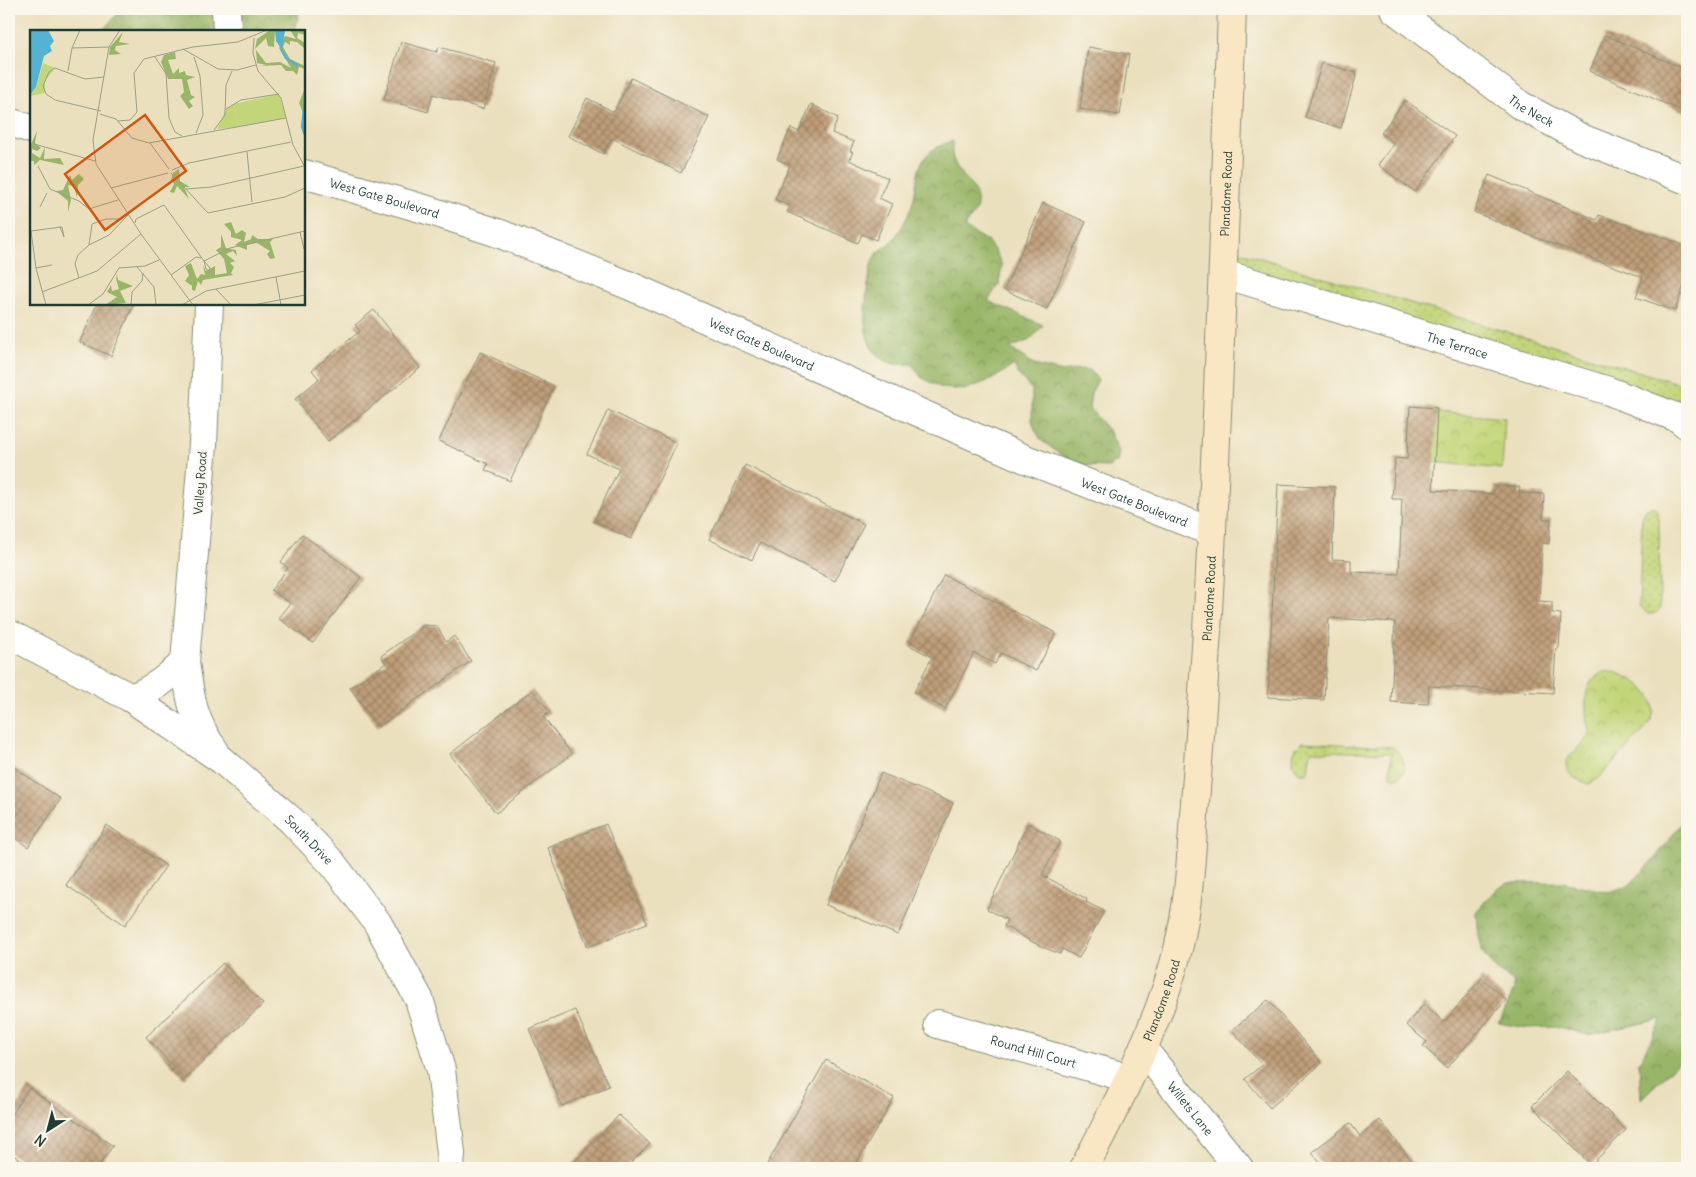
<svg xmlns="http://www.w3.org/2000/svg" width="1696" height="1177" font-family="Delius,sans-serif">
  <style>
    .grass { fill: url(#grass-dots); stroke: #708956 }
    .forest { fill: url(#forest-crowns); stroke: #5c7a4e }
    .park { fill: url(#park-crowns); stroke: #708956 }
    .building { fill: url(#building-cross-hatch) }
    .lines { fill: none; stroke-linecap: round; stroke-linejoin: round }
    .minor-casing { stroke: #858e79; stroke-width: 30 }
    .secondary-casing { stroke: #858e79; stroke-width: 30 }
    .minor { stroke: #fff; stroke-width: 28 }
    .secondary { stroke: #f9e7c3; stroke-width: 28 }
    .labels { text-anchor: middle; dominant-baseline: central; stroke-width: 4; stroke-linejoin: round; paint-order: stroke }
    .street-label { font-size: 12px; fill: #1f3d34; stroke: #fbf7ec }
    .inset-river { fill: none; stroke: #54b2d3; stroke-width: 2.5 }
    .inset-road { fill: none; stroke: #999f87; stroke-width: 1 }
    .view { fill: #d45610; fill-opacity: 0.15; stroke: #d45610; stroke-width: 2.5 }
    .inset-edge { fill: none; stroke: #1f3d34; stroke-width: 2.5 }
  </style>
  <defs>
    <pattern id="grass-dots" width="8" height="8" patternUnits="userSpaceOnUse" patternTransform="scale(1.25)"><rect width="8" height="8" fill="#c2d578"/><path d="M2 2h.1M6 6h.1" fill="none" stroke="#a6b868" stroke-width="1.8" stroke-linecap="round"/></pattern>
    <pattern id="forest-crowns" width="20" height="18" patternUnits="userSpaceOnUse" patternTransform="scale(1.25)"><rect width="20" height="18" fill="#99b668"/><path d="M2 6a3 3 0 1 1 6 0M12 15a3 3 0 1 1 6 0" fill="none" stroke="#7c9556"/></pattern>
    <pattern id="park-crowns" width="20" height="18" patternUnits="userSpaceOnUse" patternTransform="scale(1.25)"><rect width="20" height="18" fill="#c2d578"/><path d="M2 6a3 3 0 1 1 6 0M12 15a3 3 0 1 1 6 0" fill="none" stroke="#a6b868"/></pattern>
    <pattern id="building-cross-hatch" width="8" height="8" patternUnits="userSpaceOnUse" patternTransform="scale(1.25)"><rect width="8" height="8" fill="#bf9e78"/><path d="M0 0l8 8M0 8l8-8" fill="none" stroke="#9b8263"/></pattern>
  </defs>
  <rect width="100%" height="100%" fill="#fbf7ec"/>
  <filter id="ink" filterUnits="userSpaceOnUse"><feTurbulence type="fractalNoise" baseFrequency=".02" numOctaves="2"/><feDisplacementMap in="SourceGraphic" scale="10" xChannelSelector="R" yChannelSelector="G"/><feConvolveMatrix kernelMatrix="1 2 1 2 8 2 1 2 1" color-interpolation-filters="sRGB"/></filter>
  <filter id="wash" filterUnits="userSpaceOnUse"><feTurbulence type="fractalNoise" baseFrequency=".0096" numOctaves="4" result="noise"/><feDisplacementMap in="SourceGraphic" scale="20" xChannelSelector="R" yChannelSelector="G"/><feGaussianBlur stdDeviation="1.12" result="paint"/><feColorMatrix in="noise" values="0 0 0 0 0 0 0 0 0 0 0 0 0 0 0 0 0 1.4 0 .05"/><feComposite in="paint" operator="in"/></filter>
  <g filter="url(#wash)">
    <rect width="100%" height="100%" fill="#ebe0be"/>
    <path class="grass" d="M1224,247L1687,386L1678,418L1238,278Z
      M1650,507H1654L1657,511L1659,520L1660,609C1656,614 1654,614 1648,614L1639,606L1642,517L1646,510Z
      M1303,742L1393,747C1402,754 1412,772 1396,778H1393L1390,774L1391,753L1311,751L1308,771L1306,773H1299C1290,764 1291,748 1303,742Z"/>
    <path class="forest" d="M122,9H300L295,31H102Z
      M953,141C953,145 951,150 952,153C953,175 988,188 974,214C971,218 967,222 964,227L988,242L995,251L1002,265L999,284L988,301L1043,325L1030,340L1010,348L1034,365L1063,372L1079,369L1090,370L1098,380L1091,393L1089,408L1109,431L1119,451L1117,462L1108,467L1087,466L1060,454L1042,441L1035,430L1032,420V390L1018,374L1014,365L993,379L964,390L942,388L921,377L912,364C907,364 901,365 896,364C859,358 863,312 868,284C870,276 870,261 876,255C880,249 889,246 893,240C899,233 905,222 909,213C923,181 907,154 953,141Z
      M1687,816V1054L1641,1099L1639,1062L1662,1019L1588,1035L1559,1027L1526,1028L1499,1023L1514,990V983C1508,977 1501,974 1495,968C1478,953 1477,932 1476,912L1495,890L1508,883L1563,882L1608,892L1628,886L1653,861Z"/>
    <path class="park" d="M1436,412L1505,418L1502,469L1434,462Z
      M1605,672C1610,672 1616,672 1620,674C1643,682 1665,704 1647,727L1599,778L1589,784C1580,781 1567,776 1566,765C1566,754 1586,746 1589,733C1589,730 1588,725 1587,722C1585,702 1583,679 1605,672Z"/>
    <g id="blocks">
      <path class="building" d="M1605,35L1687,70V113L1590,71Z
        M401,42L437,52L439,47L496,63L483,109L433,94L428,112L384,99Z
        M1088,47L1129,54L1120,115L1080,109Z
        M1322,63L1357,73L1341,128L1305,117Z
        M631,78L709,117L681,173L612,138L603,154L568,136L587,98L614,112Z
        M1405,100L1455,136L1415,192L1378,165L1394,143L1381,133Z
        M811,104L838,118L832,133L854,142L850,151L853,152L849,160L888,178L879,198L892,204L876,240L862,234L858,243L787,212L790,206L775,199L790,165L777,159L791,128L799,132Z
        M1489,175L1597,220L1599,215L1687,246V276L1675,311L1636,297L1643,277L1534,237L1474,212Z
        M1043,203L1086,222L1047,309L1004,290Z
        M97,304H134L111,356L80,342Z
        M374,310L420,368L328,441L295,399L319,379L312,370L360,331L355,325Z
        M480,352L554,386L510,481L485,470L488,464L439,441Z
        M1410,406L1437,408L1433,490L1494,494L1495,486L1520,487L1519,493L1544,494L1543,519H1551L1549,544L1542,543L1539,601L1552,602V613L1561,614L1559,648H1556L1553,693L1429,686L1428,704L1391,702L1395,622L1329,618L1324,700L1268,697L1278,484L1335,487L1332,559L1351,560V572L1399,574L1402,499H1392L1395,458L1407,459Z
        M608,410L677,443L631,539L594,521L619,469L587,454Z
        M745,465L864,524L835,581L760,543L752,560L709,539Z
        M302,534L361,577L313,643L278,618L290,603L271,590L288,568L281,562Z
        M944,575L1056,633L1036,671L1001,653L995,664L974,653L945,709L914,692L932,657L909,645Z
        M424,625L437,626L446,642L454,636L471,661L378,727L350,688L386,663L381,656Z
        M532,690L550,712L543,717L572,754L496,813L450,754Z
        M9,764L61,799L28,847L9,834Z
        M881,773L953,803L898,935L826,905Z
        M1028,823L1060,841L1042,875L1087,899L1086,902L1104,911L1079,958L1062,949L1060,954L1040,946L1004,926L1007,920L987,909Z
        M606,824L647,923L588,947L548,848Z
        M107,825L166,866L125,925L66,885Z
        M223,963L263,1004L185,1079L146,1037Z
        M1482,978L1506,1000L1447,1068L1423,1046L1427,1042L1406,1025L1424,1004L1444,1022Z
        M1268,1000L1322,1063L1270,1108L1245,1079L1262,1065L1232,1030Z
        M575,1010L609,1086L562,1106L529,1029Z
        M826,1060L894,1098L854,1168H765Z
        M1567,1071L1626,1130L1591,1165L1532,1106Z
        M29,1088L113,1146L97,1168H32L9,1152V1118Z
        M619,1115L650,1144L626,1168H569Z
        M1380,1120L1417,1168H1325L1312,1152L1350,1123L1360,1136Z"/>
    </g>
  </g>
  <g filter="url(#ink)">
    <use href="#blocks" fill-opacity="0" stroke="#858e79" stroke-width="1"/>
    <g class="lines">
      <g class="minor-casing">
        <g id="minor">
          <path d="M226,9L227,31"/>
          <path id="s1" d="M1394,9L1520,105L1581,138L1687,180"/>
          <path d="M9,122L31,129"/>
          <path id="s2" d="M304,174L431,211L498,233L628,285L1023,458L1212,532"/>
          <path id="s3" d="M1224,274L1609,391L1678,418L1687,425"/>
          <path d="M209,304L203,444L185,662C190,697 193,722 215,751"/>
          <path id="s4" d="M9,634L131,698L222,760L292,821L332,863L377,922L419,999L441,1070L451,1153L450,1168"/>
          <path d="M131,698C153,690 167,678 185,662"/>
          <path id="s5" d="M938,1024L1128,1078"/>
          <path id="s6" d="M1143,1049L1239,1168"/>
        </g>
      </g>
      <g class="secondary-casing">
        <g id="secondary">
          <path id="s7" d="M1084,1168C1120,1099 1161,1021 1179,945C1189,902 1191,858 1194,815C1199,754 1203,693 1207,631C1218,424 1225,216 1232,9"/>
        </g>
      </g>
      <use href="#minor" class="minor"/>
      <use href="#secondary" class="secondary"/>
    </g>
  </g>
  <g class="labels">
    <g class="street-label">
      <text stroke="none"><textPath href="#s1" startOffset="171">The Neck</textPath></text>
      <text stroke="none"><textPath href="#s7" startOffset="996">Plandome Road</textPath></text>
      <text stroke="none"><textPath href="#s2" startOffset="84">West Gate Boulevard</textPath></text>
      <text stroke="none"><textPath href="#s2" startOffset="489">West Gate Boulevard</textPath></text>
      <text stroke="none"><textPath href="#s3" startOffset="244">The Terrace</textPath></text>
      <text transform="translate(200 483) rotate(-86)">Valley Road</text>
      <text stroke="none"><textPath href="#s2" startOffset="894">West Gate Boulevard</textPath></text>
      <text stroke="none"><textPath href="#s7" startOffset="591">Plandome Road</textPath></text>
      <text stroke="none"><textPath href="#s4" startOffset="366">South Drive</textPath></text>
      <text stroke="none"><textPath href="#s7" startOffset="185">Plandome Road</textPath></text>
      <text stroke="none"><textPath href="#s5" startOffset="99">Round Hill Court</textPath></text>
      <text stroke="none"><textPath href="#s6" startOffset="76">Willets Lane</textPath></text>
    </g>
  </g>
  <g transform="translate(30 30)">
    <rect width="275" height="275" fill="#ebe0be"/>
    <path d="M204,74L209,97L187,99L196,79Z" fill="#c2d578"/>
    <path d="M240,0H245L244,17L238,16L236,8L225,19L227,9ZM260,0H275V5L268,3L267,8L275,13V19L267,12L260,11V15L255,12L253,17L260,29L275,36V39L269,37L267,45L263,41H256L251,35L230,36L236,35L227,33L226,20L236,33L250,32L261,38L249,18L255,6L266,9ZM93,2L89,12L100,14L86,16L85,20L91,24L79,25L80,17ZM145,22L146,29L138,30L143,44L149,38V43L155,41L156,45L165,47L157,50L161,65L165,67L159,71L163,76L159,79L150,66L154,62L152,49H138L131,32L134,25ZM275,58V108L271,96L274,85L269,73ZM7,101L5,113L11,118L7,121L2,119V123L10,128L15,117L14,129L30,128L34,135L10,130L4,135V131H0L1,114ZM149,139L150,151L160,157H154L159,169L147,156L144,163L140,162L144,154L141,150L143,143ZM49,144L54,149L48,155L47,168L44,156L38,155L41,170L38,182V171L26,161L33,160L40,145L42,150ZM201,192L206,204L212,200L216,203L214,212L221,209L222,205L228,209H243L240,212L245,228L240,229L237,224L240,221L227,213L217,215V220L205,215L212,210L201,207V202L194,194ZM191,204L196,218L206,220L207,226L203,221L196,224L205,231L200,233L204,237L201,243L203,245L173,250L171,255L168,251L165,261L162,260V256L155,251L159,245L155,236L161,233L167,249L171,244L175,245L173,235L176,241L185,236V245L197,243L194,229L186,220L191,217ZM87,244L88,250L103,256L90,261L96,273L75,275L87,267L77,262L81,255L82,261L89,259L86,249Z" fill="#99b668"/>
    <path d="M13,33L25,38L15,51V63L0,66L6,57ZM249,64L256,88L209,97L204,74Z" fill="#c2d578"/>
    <path d="M217 81a9 9 0 1 1 18 0a9 9 0 1 1-18 0Z" fill="#c2d578"/>
    <path d="M0,0H18L24,11L20,16L22,21L14,26L6,57L0,65ZM245,0L255,1L252,20L246,11Z" fill="#54b2d3"/>
    <path class="inset-river" d="M251,19L256,28L268,36M275,70L272,97L275,105"/>
    <path class="inset-road" d="M90,0L79,17L63,110L66,134L111,204L163,275M224,8L223,23L228,41L251,68L263,115L275,137M42,18L79,17M153,19L188,39L207,40L226,35M125,27L136,44L139,88L145,102L152,106M164,27L170,46L173,85L166,103M38,41L42,18L50,0M196,79L211,70L249,64M71,81L25,70L16,64L13,56L19,42L25,38L55,49L74,47M70,84L86,89L102,108L119,113L256,88M88,91L100,90L107,82L104,43L114,29L163,17L208,12L237,0M184,100L195,85L196,55L202,41M120,113L139,139M4,114L65,131M217,122L222,172M8,136L20,159L49,171L59,179L88,170M142,140L159,133L261,112M141,143L178,183L255,167L275,158M81,158L138,143M156,159L181,157L274,136M10,177L17,163M105,193L106,189L134,175L174,231L200,218L275,201M270,202L274,219M59,215L62,194L76,189H91M174,231L180,238L179,241L176,239ZM107,237L124,257L126,275M6,238L22,235M141,245L166,227L171,228M246,247L251,275M49,248L45,234L48,225L59,215L79,205L98,185M186,259L201,275M12,262L67,241L111,204M16,275L6,238L1,201L24,198L30,197H32L34,207L30,197M58,275L73,264L89,238L115,236L129,230M101,275L102,262L112,251L113,243M152,275L176,261L275,241M223,275L275,265"/>
    <path class="view" d="M115,85L156,141L75,200L35,144Z"/>
    <rect width="275" height="275" class="inset-edge"/>
  </g>
  <rect width="1696" height="1177" fill="none" stroke="#fbf7ec" stroke-width="30"/>
  <g transform="translate(48 1130) rotate(216)" stroke="#fbf7ec" stroke-width="4" paint-order="stroke">
  <path d="M0-4L9 19L0 12L-9 19Z" fill="#1f3d34"/>
  <text y="-8" font-size="14" font-weight="bold" text-anchor="middle" fill="#1f3d34">N</text>
  </g>
</svg>
